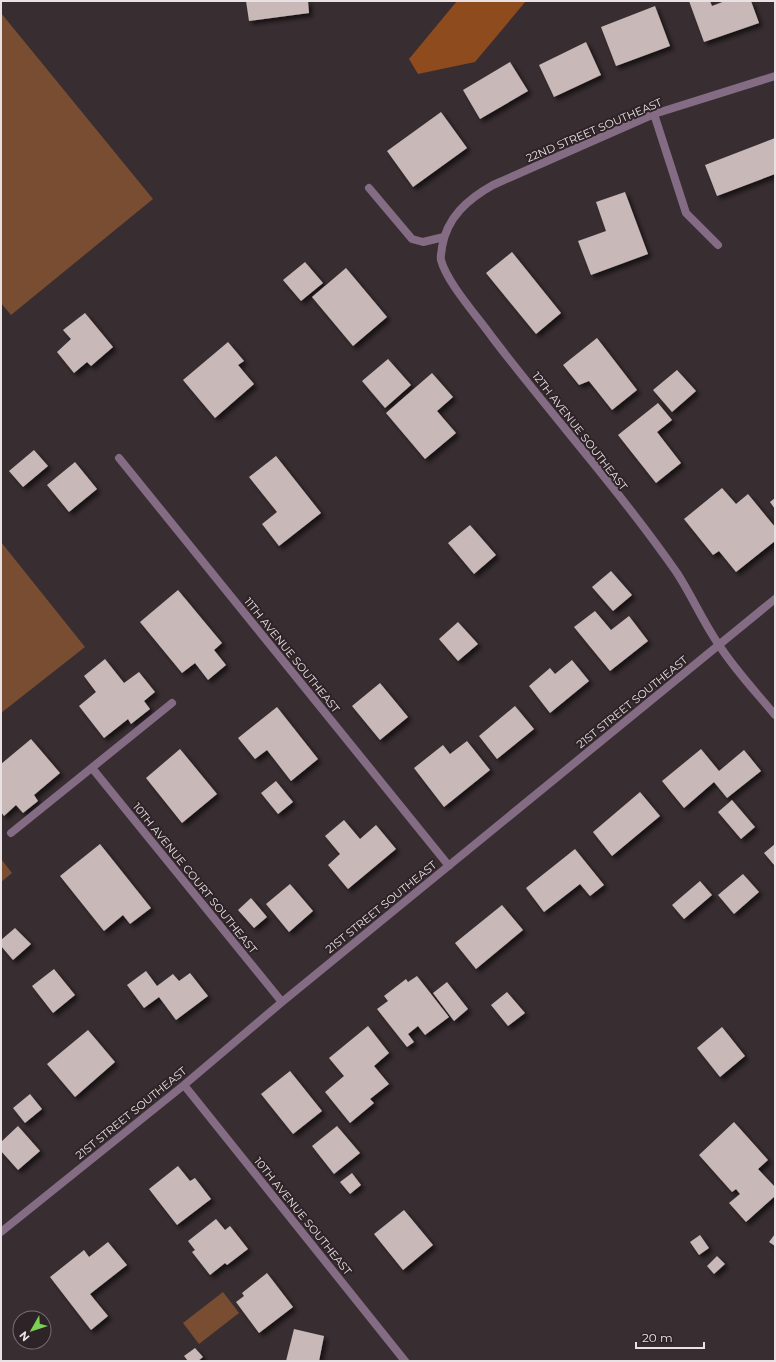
<svg xmlns="http://www.w3.org/2000/svg" width="776" height="1362" font-family="Montserrat,sans-serif">
  <style>
    .green { fill: #794d32 }
    .forest { fill: #8d4b1e }
    .building { fill: #c8b9b8; filter: url(#shadow) }
    .lines { fill: none; stroke-linecap: round; stroke-linejoin: round }
    .service { stroke: #846c85; stroke-width: 8 }
    .minor { stroke: #846c85; stroke-width: 8 }
    .labels { text-anchor: middle; dominant-baseline: central; stroke-width: 4; stroke-linejoin: round; paint-order: stroke }
    .street-label { font-size: 11px; fill: #e9e1e4; stroke: #2e2327 }
  </style>
  <defs>
    <filter id="shadow"><feDropShadow dx="3.5" dy="3.5" stdDeviation="2" flood-color="#0009"/></filter>
  </defs>
  <rect width="100%" height="100%" fill="#382d31"/>
  <path class="green" d="M1,13L153,199L11,315L1,303Z
    M1,542L85,647L1,713Z
    M1,859L12,873L1,882Z
    M223,1292L239,1313L199,1344L183,1323Z"/>
  <path class="forest" d="M457,1H526L475,62L418,74L409,59Z"/>
  <path class="building" d="M246,1H308L309,13L249,21Z
    M689,1H710L712,6L725,1H751L759,23L704,42Z
    M655,6L670,46L616,66L601,27Z
    M586,42L601,75L554,97L539,65Z
    M510,62L528,91L480,119L463,90Z
    M441,112L467,148L413,187L387,151Z
    M775,138V174L717,196L705,165Z
    M625,192L648,254L591,275L578,241L606,231L596,202Z
    M512,252L561,313L536,334L486,273Z
    M305,262L323,283L301,301L283,280Z
    M346,268L387,317L353,346L312,297Z
    M85,313L113,347L91,366L87,362L74,373L57,352L71,339L63,330Z
    M597,338L637,390L612,410L589,381L579,385L563,365Z
    M228,342L244,361L238,365L254,384L215,418L183,380Z
    M388,359L411,385L385,408L362,381Z
    M677,370L696,391L672,412L653,390Z
    M432,373L453,397L437,411L456,433L425,459L386,413Z
    M658,403L672,420L657,432L681,463L656,483L618,435Z
    M34,450L48,466L23,487L9,471Z
    M276,456L321,513L279,546L262,524L277,512L249,477Z
    M75,462L97,489L69,512L47,485Z
    M722,488L736,504L748,494L775,527V541L736,572L719,551L713,555L684,519Z
    M775,498V509L770,502Z
    M470,525L496,555L474,574L448,543Z
    M611,571L632,595L613,611L592,587Z
    M178,590L222,643L214,650L226,665L208,680L195,663L182,673L140,622Z
    M595,611L611,630L629,616L648,641L610,671L574,627Z
    M458,622L478,644L458,661L439,639Z
    M105,659L124,683L139,672L155,692L144,701L150,709L131,724L128,719L104,738L79,706L96,692L84,676Z
    M572,660L589,681L550,713L529,686L550,668L555,674Z
    M380,683L408,717L380,740L352,706Z
    M515,706L534,729L497,759L479,736Z
    M277,707L318,759L291,781L267,750L255,759L238,738Z
    M31,739L60,773L34,795L38,801L23,813L16,805L4,816L1,812V764Z
    M467,741L490,770L444,807L414,768L443,745L450,754Z
    M180,749L217,794L182,823L146,778Z
    M701,749L719,771L744,750L761,771L727,798L714,782L684,808L662,781Z
    M276,781L293,802L278,814L261,793Z
    M640,792L660,816L612,856L593,832Z
    M732,800L755,827L741,839L718,812Z
    M344,820L360,839L376,825L396,849L348,889L328,865L340,854L325,836Z
    M100,844L151,908L130,924L123,915L104,931L60,876Z
    M775,844V866L764,853Z
    M575,849L604,885L590,896L580,884L544,912L526,888Z
    M743,874L759,892L734,914L718,895Z
    M700,881L712,895L684,919L672,905Z
    M290,884L313,911L289,932L266,904Z
    M251,898L267,917L254,928L238,910Z
    M502,905L523,930L476,969L455,943Z
    M15,928L31,944L13,960L1,946V940Z
    M54,969L75,995L53,1013L32,986Z
    M146,971L157,986L173,974L179,981L190,973L208,996L176,1020L159,997L144,1008L127,985Z
    M417,976L449,1017L425,1035L418,1026L408,1034L414,1042L407,1047L377,1009L388,1001L384,996L406,979L408,982Z
    M447,982L468,1009L454,1021L433,993Z
    M507,992L525,1013L508,1026L491,1005Z
    M368,1026L389,1053L374,1066L389,1084L370,1099L374,1103L350,1123L325,1092L344,1076L329,1058Z
    M722,1027L745,1056L720,1077L697,1048Z
    M88,1030L115,1062L75,1097L47,1064Z
    M290,1071L322,1111L293,1134L261,1094Z
    M30,1094L42,1109L25,1123L13,1108Z
    M734,1122L768,1160L758,1169L775,1187V1196L746,1222L729,1203L740,1194L736,1189L732,1192L699,1155Z
    M18,1126L40,1151L18,1170L1,1151V1142Z
    M337,1126L360,1153L334,1174L312,1146Z
    M178,1166L190,1181L195,1178L211,1199L177,1225L149,1189Z
    M352,1173L361,1185L350,1194L340,1182Z
    M404,1210L433,1245L403,1270L374,1234Z
    M216,1219L225,1230L230,1226L248,1249L227,1265L225,1263L210,1275L192,1252L195,1250L188,1241Z
    M775,1234V1246L769,1242Z
    M700,1235L709,1248L699,1255L690,1242Z
    M108,1242L127,1265L90,1294L108,1316L91,1330L50,1277L84,1250L89,1257Z
    M717,1256L725,1264L714,1274L707,1266Z
    M267,1273L293,1307L259,1333L236,1302L244,1296L242,1293Z
    M294,1329L324,1336L319,1361H286Z
    M195,1348L203,1357L198,1361H188L184,1356Z"/>
  <g class="lines">
    <path class="service" d="M11,833L172,703"/>
    <path class="minor" d="M775,76L654,114L493,185C468,199 447,217 442,247C442,251 440,256 441,260C447,283 478,317 492,337C553,417 620,491 677,573C692,596 703,622 719,645C735,670 756,692 775,715
      M654,114L686,213L718,245
      M369,188L412,239L423,242L444,237
      M119,458L449,866
      M92,768L282,1002
      M184,1085L405,1361
      M1,1232L184,1085L282,1002L775,599"/>
  </g>
  <g class="labels">
    <g class="street-label">
      <text transform="translate(594 130) rotate(-23)">22ND STREET SOUTHEAST</text>
      <text transform="translate(580 431) rotate(52)">12TH AVENUE SOUTHEAST</text>
      <text transform="translate(292 655) rotate(51)">11TH AVENUE SOUTHEAST</text>
      <text transform="translate(632 702) rotate(-39)">21ST STREET SOUTHEAST</text>
      <text transform="translate(195 878) rotate(51)">10TH AVENUE COURT SOUTHEAST</text>
      <text transform="translate(381 907) rotate(-39)">21ST STREET SOUTHEAST</text>
      <text transform="translate(131 1113) rotate(-39)">21ST STREET SOUTHEAST</text>
      <text transform="translate(303 1216) rotate(51)">10TH AVENUE SOUTHEAST</text>
    </g>
  </g>
  <rect width="776" height="1362" fill="none" stroke="#e9e1e4" stroke-width="4"/>
  <g transform="translate(32 1330) rotate(231)"><circle r="19" fill="#2e2327" stroke="#796f73"/>
  <path d="M0-3L7 15L0 10L-7 15Z" fill="#7ad156"/>
  <text y="-6" font-size="11" font-weight="bold" text-anchor="middle" fill="#e9e1e4">N</text>
  </g>
  <path d="M636 1342v6h68v-6" fill="none" stroke="#e9e1e4" stroke-width="2"/>
  <text x="642" y="1342" font-size="12" fill="#e9e1e4" stroke="#2e2327" stroke-width="3" paint-order="stroke">20 m</text>
</svg>
